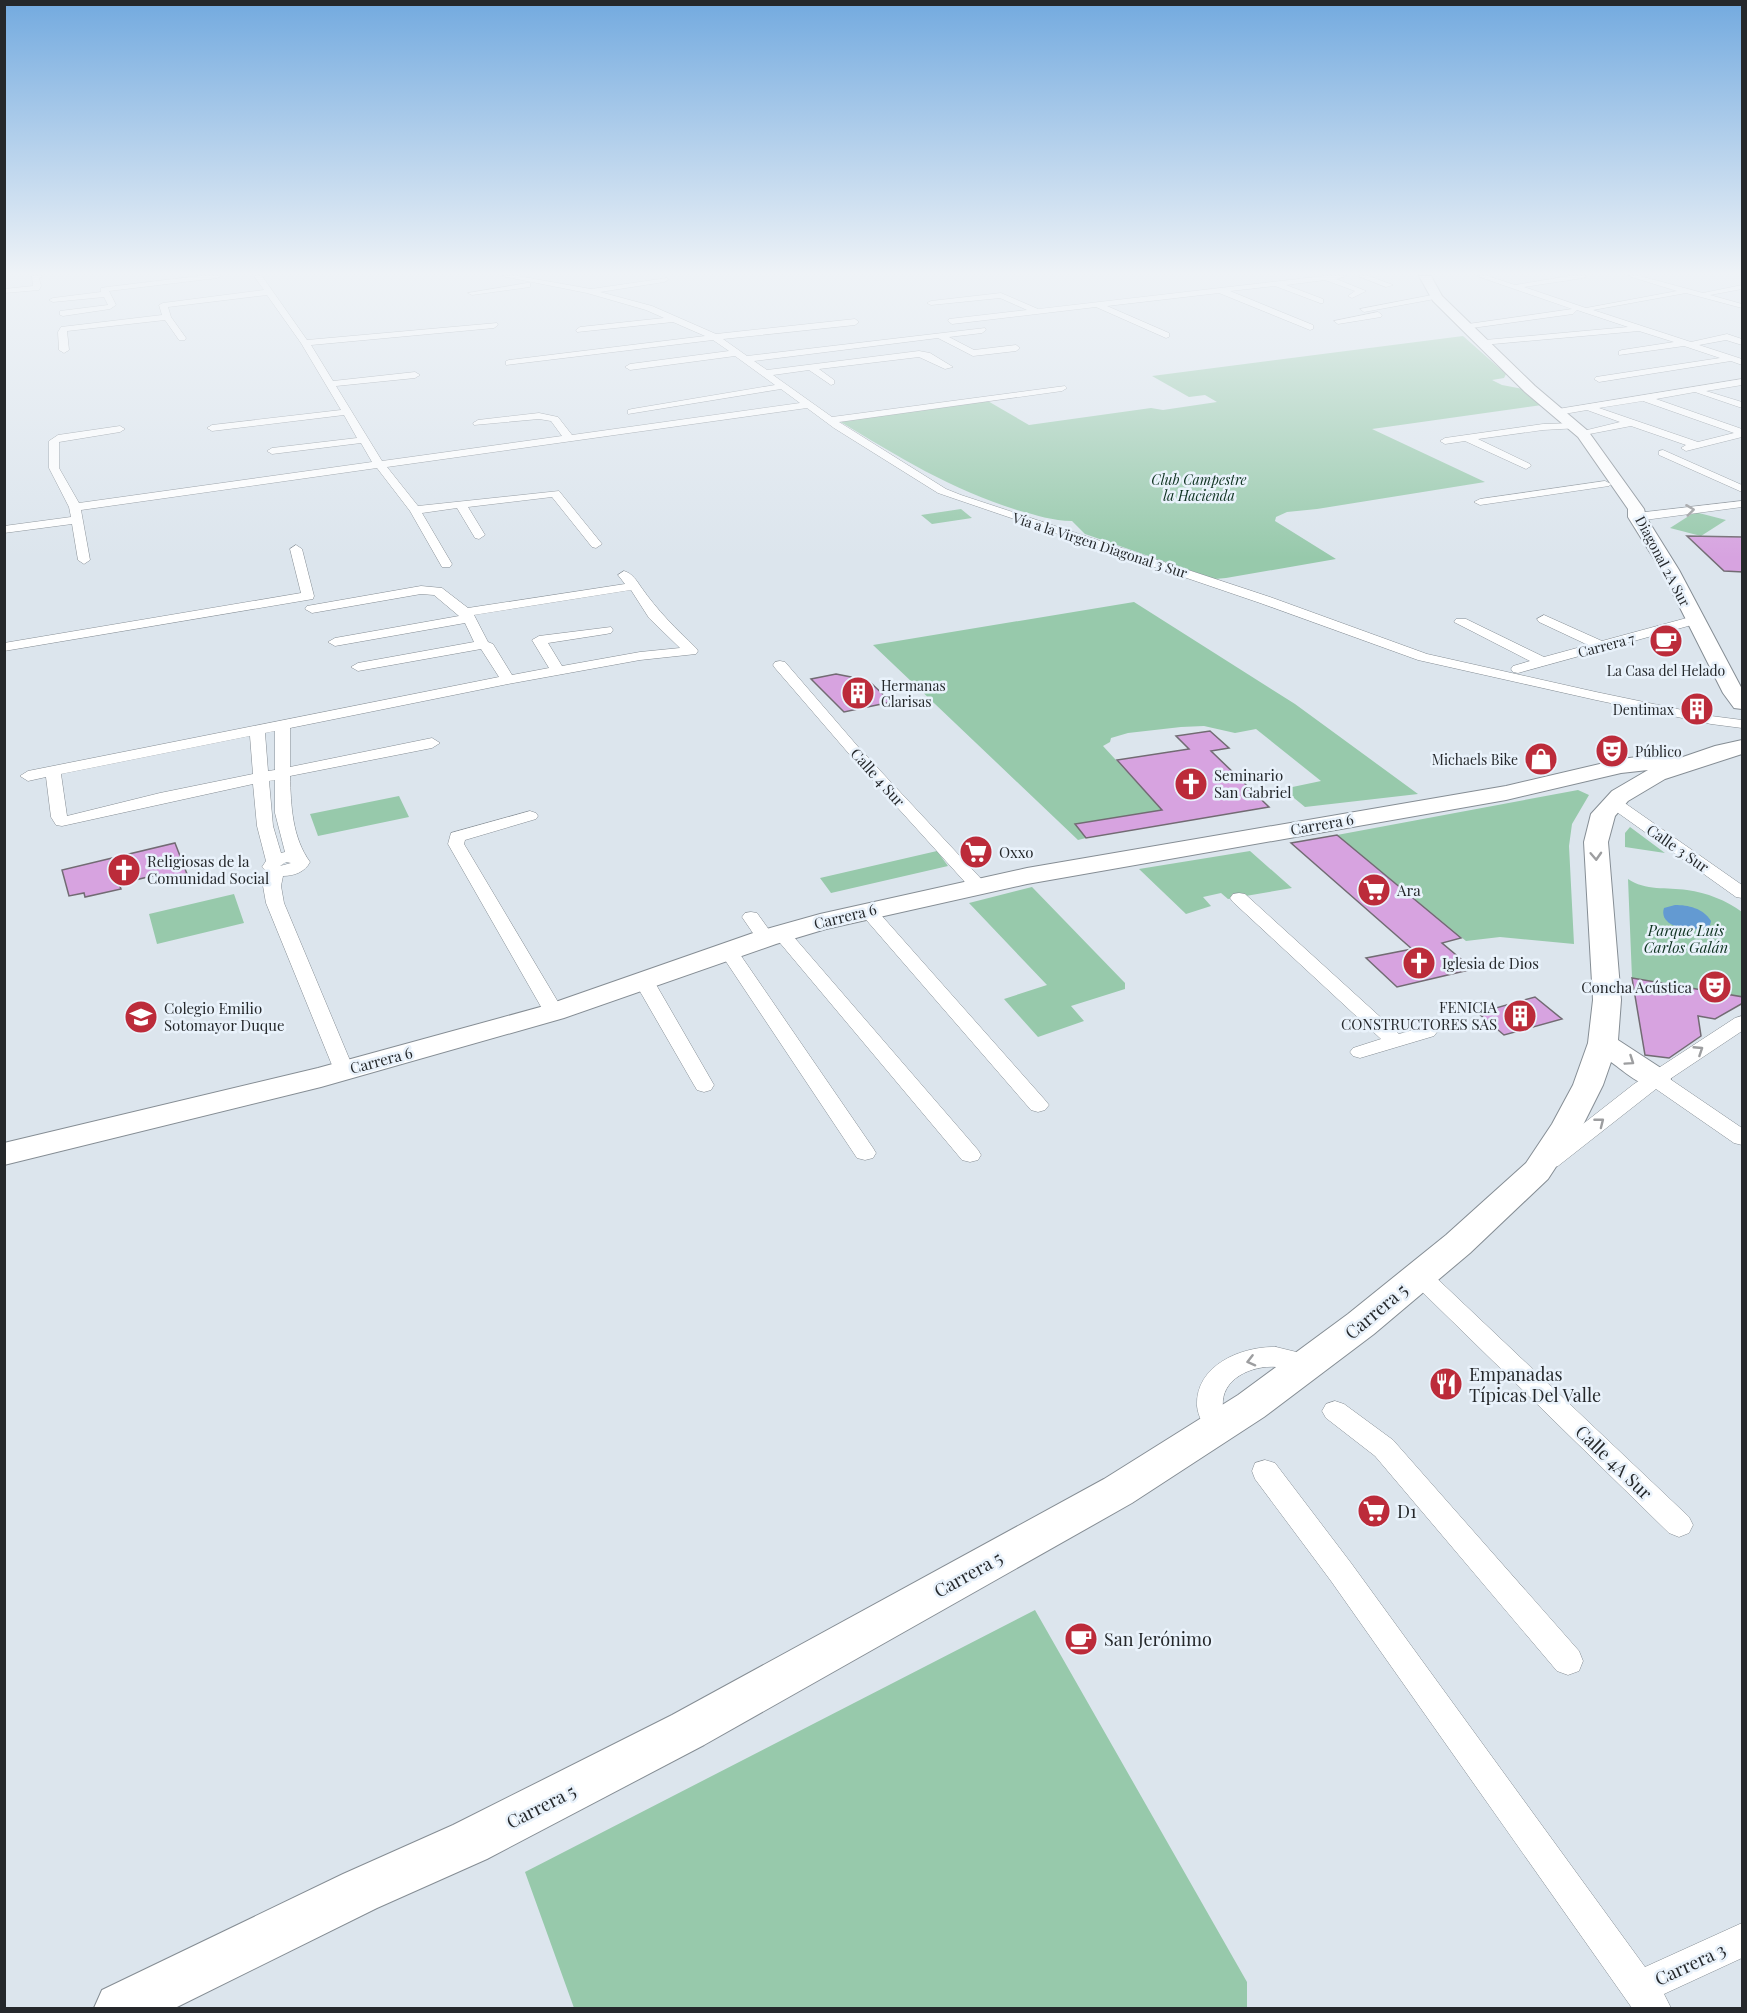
<svg xmlns="http://www.w3.org/2000/svg" width="1747" height="2013" font-family="'Playfair Display',serif">
  <style>
    .green { fill: #97c9ab }
    .water { fill: #639ad2 }
    .building { fill: #d7a3e0; stroke: #726b73; stroke-width: 1.5 }
    .lines { fill: none; stroke-linecap: round; stroke-linejoin: round }
    .minor-casing { stroke: #858d94; stroke-width: 1 }
    .secondary-casing { stroke: #858d94; stroke-width: 2 }
    .minor { fill: #fff; fill-rule: evenodd }
    .secondary { fill: #fff; fill-rule: evenodd }
    .oneway { stroke: #9d9ea0 }
    .labels { text-anchor: middle; dominant-baseline: central; stroke-width: 5; stroke-linejoin: round; paint-order: stroke }
    .far-park-label { font-size: 14px; font-style: italic; fill: #0f3321; stroke: #e9f2fb }
    .far-street-label { font-size: 14px; fill: #25282b; stroke: #e9f2fb }
    .far-poi-label { font-size: 14px; fill: #25282b; stroke: #e9f2fb; text-anchor: start }
    .poi-label { font-size: 15px; fill: #25282b; stroke: #e9f2fb; text-anchor: start }
    .street-label { font-size: 15px; fill: #25282b; stroke: #e9f2fb }
    .park-label { font-size: 15px; font-style: italic; fill: #0f3321; stroke: #e9f2fb }
    .near-street-label { font-size: 18px; fill: #25282b; stroke: #e9f2fb }
    .near-poi-label { font-size: 18px; fill: #25282b; stroke: #e9f2fb; text-anchor: start }
  </style>
  <rect width="100%" height="100%" fill="#dce5ed"/>
  <path class="green" d="M1463,336L1506,374L1504,378L1492,380L1502,385L1523,389L1542,405L1372,429L1485,482L1317,509L1287,512L1276,517L1275,521L1336,559L1226,578L1215,579L1085,534L1072,521C1053,521 1036,515 1017,510C952,490 897,456 839,421L986,400L1029,425L1151,408L1163,410L1217,402L1205,395L1189,397L1152,376Z
    M961,509L972,518L932,524L921,515Z
    M1695,512L1726,520L1701,536L1670,528Z
    M1134,602L1295,704L1418,794L1305,807L1283,789L1321,781L1256,729L1235,733L1204,726L1181,727L1128,733L1111,738L1110,742L1103,746L1162,810L1076,824L1086,838L1078,840L873,645Z
    M1578,790L1589,795L1572,824L1569,846L1574,944L1500,937L1466,941L1337,835Z
    M399,796L409,817L318,836L310,814Z
    M1630,827L1665,853L1625,847V833Z
    M937,851L948,866L831,893L820,878Z
    M1250,851L1292,888L1228,899L1221,893L1203,897L1211,906L1186,914L1139,869Z
    M1628,879C1645,891 1667,887 1687,890C1707,893 1726,900 1742,912V997L1632,978Z
    M1032,887L1125,983V989L1071,1006L1084,1021L1038,1037L1004,999L1047,985L969,903Z
    M234,894L244,923L157,944L149,914Z
    M1035,1610L1247,1982V2008H574L525,1872Z"/>
  <path class="water" d="M1675,905C1688,905 1703,908 1711,921L1710,925C1699,934 1657,929 1664,908Z"/>
  <path class="building" d="M1687,536L1743,537V572L1724,571Z
    M836,674L851,677L860,686L871,683L891,702L844,712L811,679Z
    M1210,731L1229,748L1211,751L1269,807L1086,838L1075,824L1162,810L1117,760L1189,749L1176,736Z
    M1337,835L1461,938L1442,943L1473,969L1397,987L1366,958L1412,949L1291,843Z
    M175,843L187,874L158,881L156,875L119,884L121,889L85,897L84,893L69,896L62,870Z
    M1632,978L1743,997V1003L1715,1019L1698,1016L1701,1036L1669,1058L1645,1055Z
    M1535,997L1562,1019L1504,1035L1478,1013Z"/>
  <g class="lines">
    <g class="minor-casing">
      <path id="minor" d="M32,276H43L39,278L41,286L39,290L4,293V289L33,286Z
        M199,276H221L217,278L109,291L116,305L110,309L63,316L60,315V311L108,305L104,297L53,302L49,300L53,298L101,292V288L107,287Z
        M254,276H262L307,340L497,323L498,325L494,328L311,345L333,381L415,372L420,375L415,378L336,386L382,461L562,436L551,421L539,419L474,425L473,423L478,420L539,413L558,417L572,435L800,403L781,389L628,414V410L632,409L775,385L735,356L630,370L625,367L630,364L729,351L713,340L506,365V361L509,360L705,336L673,322L577,332L576,330L580,327L664,318L646,310L587,293L502,276H518L591,289L667,278L668,280L664,282L600,292L652,306L716,334L855,319L859,322L855,325L723,339L747,356L985,328L986,330L982,333L949,337L974,350L1016,345L1020,348L1016,351L973,356L938,338L754,361L767,370L919,351L930,353L953,367L945,369L919,357L819,369L834,380V384L831,385L809,370L773,375L832,417L1065,386L1067,388L1062,391L839,422L946,489L961,495L1270,597L1427,654L1596,692L1711,716L1742,720V728L1711,724L1596,700L1418,660L1260,603L938,493L834,428L807,408L387,467L418,506L559,491L602,544L596,548L592,547L552,497L468,507L485,535L479,539L475,538L457,508L422,513L452,564L450,567H442L410,511L377,468L81,510L90,560L84,564L78,560L72,524L4,533V526L71,517L69,507L49,468V441L58,435L120,426L125,429L120,432L59,442V468L79,503L372,462L361,443L272,454L267,451L272,448L357,438L344,415L212,431L207,428L212,425L341,410L301,343L267,295L168,307L171,317L186,338L185,340H179L165,320L67,331L69,350L64,353L59,350L58,332L61,327L162,315L159,305L163,303L264,290Z
        M1324,276H1347L1336,279L1366,291L1352,298L1348,296L1355,291L1325,280L1286,285L1323,299V303H1320L1275,286L1230,291L1313,325V329L1310,330L1219,293L1107,306L1169,333V337L1166,338L1096,307L952,324L948,321L949,319L1027,310L1000,298L931,305L927,303L931,301L1001,293L1038,309Z
        M1358,276H1369L1393,285L1386,287Z
        M1477,276H1488L1515,285L1569,276H1587L1583,278L1524,287L1586,308L1677,291L1628,276H1640L1703,293L1742,285V289L1710,295L1742,304V308L1686,293L1593,310L1691,342L1727,334L1742,339V345L1726,340L1699,345L1742,359V365L1731,361L1599,382L1594,379L1596,377L1720,358L1684,346L1619,355V351L1622,350L1674,342L1639,331L1482,345V341L1485,340L1628,327L1577,310L1573,314L1465,329V325L1468,324L1572,309Z
        M527,283H530V287L472,295L468,293Z
        M1437,294H1440V298L1364,312L1360,309Z
        M1378,312L1382,315L1381,317L1338,324L1334,321Z
        M1742,379V385L1706,391L1742,402V408L1695,392L1656,399L1742,429V437L1686,451L1681,448L1686,445L1631,426L1579,436V432L1620,422L1587,410L1558,415L1553,412L1558,409ZM1643,401L1734,433L1698,442L1599,408Z
        M1575,423L1579,424V428L1543,430L1478,439L1530,464L1531,466L1526,469L1465,441L1445,444L1440,441L1445,438L1543,424Z
        M1663,450L1742,485V492L1659,455V451Z
        M1605,481L1611,484L1609,486L1480,505L1474,502L1480,499Z
        M1742,501V507L1637,521L1631,517L1637,513Z
        M296,545L302,549L314,596L313,599L4,651V643L301,593L290,549Z
        M624,571C632,573 637,581 641,587C657,610 676,629 696,648L698,651L696,654L640,660L508,684L290,728V767L432,738L440,743L432,748L290,776C291,806 292,837 310,862C305,872 294,876 283,876L281,886L284,903L354,1070L351,1075L344,1076L337,1075L334,1070L266,903L263,886L267,872L262,867L266,861L257,826L253,784L62,826L56,825L51,817L46,777L28,781L20,776L28,771L499,677L481,649L358,671L351,667L358,663L474,642L465,623L335,646L328,642L335,638L459,616L434,595L421,594L312,613L305,609L307,606L421,586L442,588L468,608L625,584L618,575ZM631,590L649,618L680,648L640,652L562,666L548,643L606,634L611,633L613,630L611,627L539,636L532,640L549,668L512,675L493,644L488,642L474,615ZM275,731V770L268,771L265,733ZM250,736L253,774L160,793L67,816L61,774ZM275,780V813L285,852L281,853L273,826L269,781ZM286,862L291,863L280,866Z
        M1544,615L1602,641L1694,616L1701,620L1699,623L1518,673L1513,672L1511,669L1513,666L1530,661L1454,622L1456,619H1466L1544,657L1588,645L1539,622L1537,619Z
        M780,661L785,662L860,749L985,883L988,887L985,891H973L850,755L775,668L773,665L775,662Z
        M1613,797L1619,799L1742,885V898L1736,897L1607,805L1605,802L1607,799Z
        M530,811L536,813L538,816L536,819L465,840L464,844L564,1012L561,1016H547L544,1012L448,844L451,833Z
        M1239,893L1245,894L1399,1034L1427,1026L1434,1028L1437,1032L1434,1036L1360,1058L1353,1056L1350,1052L1353,1048L1381,1039L1233,902L1230,898L1233,894Z
        M868,906L874,907L1045,1100L1049,1105L1045,1110L1038,1112L1031,1110L862,915L859,911L862,907Z
        M751,912L757,913L775,938L773,942H759L742,917L745,913Z
        M781,928L787,929L978,1150L981,1155L978,1160L970,1162L962,1160L775,937L772,933L775,929Z
        M728,945L735,947L873,1148L876,1153L873,1158L865,1160L857,1158L719,951L721,947Z
        M644,975L651,977L654,981L714,1085L711,1090L704,1092L697,1090L694,1085L634,981L637,977Z
        M1742,1016V1031L1670,1079L1742,1128V1145L1734,1143L1656,1089L1558,1166L1550,1168L1542,1166L1539,1161L1542,1156L1634,1084L1735,1018Z
        M1419,1266L1427,1269L1689,1517L1693,1525L1689,1533L1679,1537L1669,1533L1411,1281L1407,1275L1411,1269Z
        M1276,1347L1317,1357L1321,1364L1317,1371C1302,1376 1290,1368 1276,1367C1252,1365 1220,1379 1223,1407C1224,1414 1228,1422 1231,1429L1227,1437L1218,1440L1209,1437C1204,1427 1198,1416 1197,1406C1195,1365 1242,1346 1276,1347Z
        M1335,1401L1344,1404L1393,1440L1579,1651L1583,1661L1579,1671L1568,1675L1557,1671L1375,1456L1326,1418L1322,1411L1326,1404Z
        M1265,1460L1275,1463L1351,1563L1645,1967L1742,1923V1958L1664,1994L1671,2008H1632L1331,1581L1255,1479L1252,1471L1255,1463Z"/>
    </g>
    <g class="secondary-casing">
      <path id="secondary" d="M1419,276H1431L1442,296L1535,386L1588,431L1644,509L1646,517L1679,570L1742,689V709L1734,708L1723,693L1661,570L1628,517V509L1578,437L1525,392L1433,301Z
        M1742,740V754L1665,779L1628,801L1615,816L1608,842L1621,1000L1618,1040L1667,1072L1671,1079L1667,1086C1645,1092 1628,1074 1611,1062L1603,1085L1582,1127L1548,1179L1470,1253L1374,1334L1264,1417L1132,1503L704,1745L487,1859L377,1908L175,2008H94L102,1990L343,1874L453,1825L672,1715L1104,1479L1238,1395L1348,1314L1446,1235L1526,1163L1552,1124L1573,1085L1588,1043L1593,1000L1584,842L1591,814L1612,791L1648,770L1621,773L1506,800L1027,884L826,929L776,944L564,1018L321,1087L4,1165V1143L318,1068L544,1006L756,932L820,914L1027,868L1506,786L1621,759L1670,753L1678,755L1680,758L1715,746Z"/>
    </g>
    <use href="#minor" class="minor"/>
    <use href="#secondary" class="secondary"/>
  </g>
  <defs><path id="oneway-chevron" d="M-2-3.5L2.5 0L-2 3.5" fill="none" stroke-width="1.6" stroke-linecap="round" stroke-linejoin="round" transform="scale(1.5)"/></defs>
  <g class="oneway">
    <use href="#oneway-chevron" transform="translate(1690 510) rotate(-7)"/>
    <use href="#oneway-chevron" transform="translate(1596 856) rotate(87)"/>
    <use href="#oneway-chevron" transform="translate(1699 1050) rotate(-33)"/>
    <use href="#oneway-chevron" transform="translate(1630 1061) rotate(34)"/>
    <use href="#oneway-chevron" transform="translate(1600 1122) rotate(-38)"/>
    <use href="#oneway-chevron" transform="translate(1251 1361) rotate(166)"/>
  </g>
  <linearGradient id="sky" x2="0" y2="1"><stop stop-color="#73aadf"/><stop offset="0.49" stop-color="#eff3f7"/><stop offset="1" stop-color="#eff3f7" stop-opacity="0"/></linearGradient>
  <rect width="1747" height="558" fill="url(#sky)"/>
  <defs>
    <g id="cafe-disc" transform="scale(1.725)"><circle r="9.5" fill="#bc2b3a" stroke="#e9f2fb"/><path d="M-5.5-4.5H6V0H3Q3 3.5 0 3.5H-2.5Q-5.5 3.5-5.5 0ZM3-3.2v2h1.7v-2ZM-6 4.5H4V6H-6Z" fill="#fff"/></g>
    <g id="building-disc" transform="scale(1.725)"><circle r="9.5" fill="#bc2b3a" stroke="#e9f2fb"/><path d="M-4-6H4V6H1V3H-1V6H-4ZM-2.5-4.3h1.7v1.8h-1.7ZM.8-4.3h1.7v1.8H.8ZM-2.5-1h1.7V.8h-1.7ZM.8-1h1.7V.8H.8Z" fill="#fff"/></g>
    <g id="theatre-disc" transform="scale(1.725)"><circle r="9.5" fill="#bc2b3a" stroke="#e9f2fb"/><path d="M-5-5.5Q0-4 5-5.5V0Q5 5 0 6Q-5 5-5 0ZM-3.3-2.5H-1v1.5H-3.3ZM1-2.5H3.3v1.5H1ZM-2.8 1Q0 5.5 2.8 1Z" fill="#fff"/></g>
    <g id="shop-disc" transform="scale(1.725)"><circle r="9.5" fill="#bc2b3a" stroke="#e9f2fb"/><path d="M-5-2.5h2.3a2.7 3.5 0 0 1 5.4 0H5L5.5 6h-11ZM-1.5-2.5h3a1.5 2.3 0 0 0-3 0Z" fill="#fff"/></g>
    <g id="church-disc" transform="scale(1.725)"><circle r="9.5" fill="#bc2b3a" stroke="#e9f2fb"/><path d="M-1.2-6h2.4v3.5h3.3v2.4h-3.3V6h-2.4V-.1h-3.3v-2.4h3.3Z" fill="#fff"/></g>
    <g id="supermarket-disc" transform="scale(1.725)"><circle r="9.5" fill="#bc2b3a" stroke="#e9f2fb"/><path d="M-6-5.5h2.5l.6 2H6L4.5 2H-2.5L-4.4-4H-6ZM-1.5 3.2a1.3 1.3 0 1 0 .1 0ZM3 3.2a1.3 1.3 0 1 0 .1 0Z" fill="#fff"/></g>
    <g id="school-disc" transform="scale(1.725)"><circle r="9.5" fill="#bc2b3a" stroke="#e9f2fb"/><path d="M0-5L7-2L0 1L-7-2ZM-4 1L0 2.5L4 1V4Q0 6-4 4Z" fill="#fff"/></g>
    <g id="restaurant-disc" transform="scale(1.725)"><circle r="9.5" fill="#bc2b3a" stroke="#e9f2fb"/><path d="M-5-6h1v4h1v-4h1v4h1v-4h1v5L-1.5 .5V6h-2V.5L-5-1ZM5-6V6H3V1.5H1.5Q1.5-4 5-6Z" fill="#fff"/></g>
  </defs>
  <g fill-rule="evenodd">
    <use href="#cafe-disc" x="1666" y="641"/>
    <use href="#building-disc" x="858" y="693"/>
    <use href="#building-disc" x="1697" y="709"/>
    <use href="#theatre-disc" x="1612" y="751"/>
    <use href="#shop-disc" x="1541" y="759"/>
    <use href="#church-disc" x="1191" y="784"/>
    <use href="#supermarket-disc" x="976" y="852"/>
    <use href="#church-disc" x="124" y="870"/>
    <use href="#supermarket-disc" x="1374" y="890"/>
    <use href="#church-disc" x="1419" y="963"/>
    <use href="#theatre-disc" x="1715" y="987"/>
    <use href="#building-disc" x="1520" y="1016"/>
    <use href="#school-disc" x="141" y="1017"/>
    <use href="#restaurant-disc" x="1446" y="1384"/>
    <use href="#supermarket-disc" x="1374" y="1511"/>
    <use href="#cafe-disc" x="1081" y="1639"/>
  </g>
  <g class="labels">
    <g class="far-park-label">
      <text x="1199" y="479">Club Campestre<tspan x="1199" dy="16">la Hacienda</tspan></text>
    </g>
    <g class="far-street-label">
      <text transform="translate(1100 545) rotate(18)">Vía a la Virgen Diagonal 3 Sur</text>
      <text transform="translate(1663 561) rotate(62)">Diagonal 2A Sur</text>
      <text transform="translate(1606 645) rotate(-15)">Carrera 7</text>
    </g>
    <g class="far-poi-label">
      <text x="1666" y="670" text-anchor="middle">La Casa del Helado</text>
      <text x="881" y="685">Hermanas<tspan x="881" dy="16">Clarisas</tspan></text>
      <text x="1674" y="709" text-anchor="end">Dentimax</text>
      <text x="1635" y="751">Público</text>
      <text x="1518" y="759" text-anchor="end">Michaels Bike</text>
    </g>
    <g class="poi-label">
      <text x="1214" y="775">Seminario<tspan x="1214" dy="17">San Gabriel</tspan></text>
      <text x="999" y="852">Oxxo</text>
      <text x="147" y="861">Religiosas de la<tspan x="147" dy="17">Comunidad Social</tspan></text>
      <text x="1397" y="890">Ara</text>
      <text x="1442" y="963">Iglesia de Dios</text>
      <text x="1692" y="987" text-anchor="end">Concha Acústica</text>
      <text x="1497" y="1007" text-anchor="end">FENICIA<tspan x="1497" dy="17">CONSTRUCTORES SAS</tspan></text>
      <text x="164" y="1008">Colegio Emilio<tspan x="164" dy="17">Sotomayor Duque</tspan></text>
    </g>
    <g class="street-label">
      <text transform="translate(878 777) rotate(48)">Calle 4 Sur</text>
      <text transform="translate(1322 824) rotate(-10)">Carrera 6</text>
      <text transform="translate(1678 848) rotate(35)">Calle 3 Sur</text>
      <text transform="translate(845 916) rotate(-14)">Carrera 6</text>
      <text transform="translate(381 1060) rotate(-15)">Carrera 6</text>
    </g>
    <g class="park-label">
      <text x="1686" y="930">Parque Luis<tspan x="1686" dy="17">Carlos Galán</tspan></text>
    </g>
    <g class="near-street-label">
      <text transform="translate(1376 1311) rotate(-40)">Carrera 5</text>
      <text transform="translate(1614 1462) rotate(44)">Calle 4A Sur</text>
      <text transform="translate(968 1574) rotate(-29)">Carrera 5</text>
      <text transform="translate(541 1806) rotate(-27)">Carrera 5</text>
      <text transform="translate(1690 1964) rotate(-25)">Carrera 3</text>
    </g>
    <g class="near-poi-label">
      <text x="1469" y="1374">Empanadas<tspan x="1469" dy="21">Típicas Del Valle</tspan></text>
      <text x="1397" y="1511">D1</text>
      <text x="1104" y="1639">San Jerónimo</text>
    </g>
  </g>
  <rect width="1747" height="2013" fill="none" stroke="#25282b" stroke-width="12"/>
</svg>
